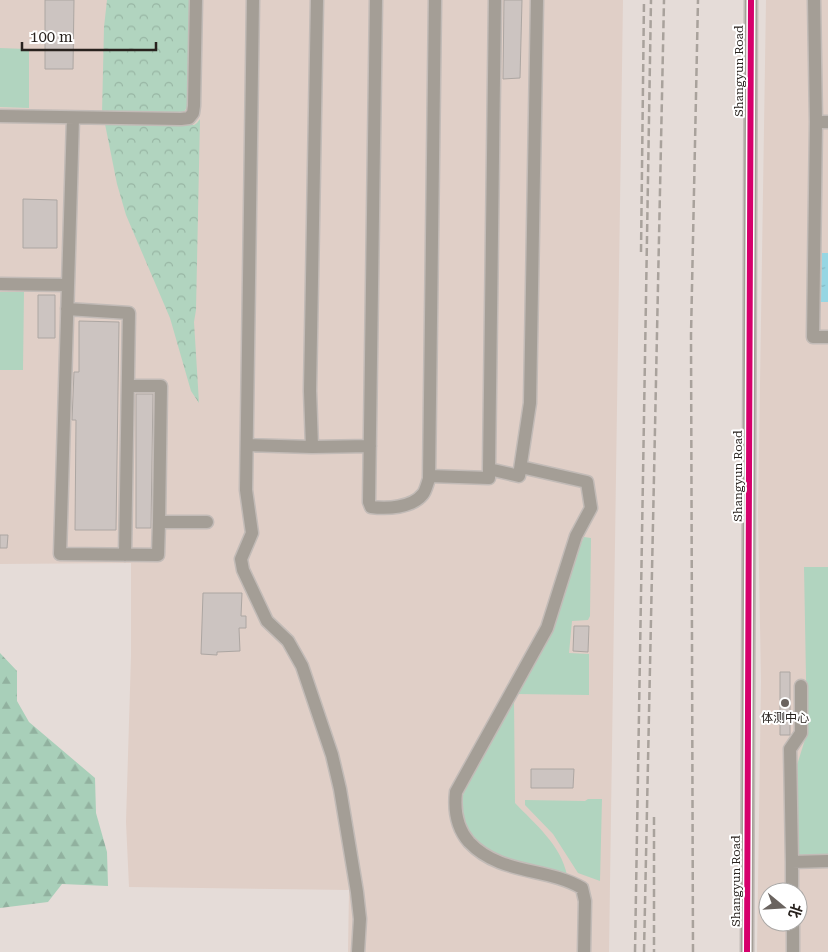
<svg xmlns="http://www.w3.org/2000/svg" width="828" height="952" font-family="'Roboto Serif','Noto Sans SC',serif">
  <style>
    .built { fill: #e0cfc7; fill-rule: evenodd }
    .grass { fill: #b1d4bf }
    .forest { fill: url(#forest-firs) }
    .park { fill: url(#park-crowns) }
    .water { fill: url(#water-ripples) }
    .building { fill: #ccc4c1; stroke: #aca6a2 }
    .lines { fill: none; stroke-linecap: round; stroke-linejoin: round }
    .minor-casing { stroke: #c2bbb7; stroke-width: 15 }
    .minor { stroke: #a49e96; stroke-width: 12 }
    .rail { stroke: #a9a29c; stroke-width: 2.5; stroke-dasharray: 8 4; stroke-linecap: butt }
    .cycleway-casing { stroke: #fff; stroke-width: 9 }
    .cycleway { stroke: #d6006c; stroke-width: 6 }
    .poi-dot { fill: #6a635f; stroke: #fff; stroke-width: 2 }
    .labels { text-anchor: middle; dominant-baseline: central; stroke-width: 4; stroke-linejoin: round; paint-order: stroke }
    .street-label { font-size: 12px; fill: #28221e; stroke: #fff }
    .poi-label { font-size: 12px; fill: #28221e; stroke: #fff }
  </style>
  <defs>
    <pattern id="forest-firs" width="22" height="20" patternUnits="userSpaceOnUse" patternTransform="scale(1.25)"><rect width="22" height="20" fill="#a8cfb9"/><path d="M5 1l3.5 6h-7zM16 11l3.5 6h-7z" fill="#91b19f"/></pattern>
    <pattern id="park-crowns" width="20" height="18" patternUnits="userSpaceOnUse" patternTransform="scale(1.25)"><rect width="20" height="18" fill="#b1d4bf"/><path d="M2 6a3 3 0 1 1 6 0M12 15a3 3 0 1 1 6 0" fill="none" stroke="#98b6a4"/></pattern>
    <pattern id="water-ripples" width="26" height="14" patternUnits="userSpaceOnUse" patternTransform="scale(1.25)"><rect width="26" height="14" fill="#96d6e3"/><path d="M2 4q2-2 4 0t4 0M15 11q2-2 4 0t4 0" fill="none" stroke="#81b7c2"/></pattern>
  </defs>
  <rect width="100%" height="100%" fill="#e5dcd8"/>
  <path class="built" d="M0,0H623L609,952H348L349,890L129,887L126,822L131,656V563L0,564Z
    M766,0H828V952H757L761,682L758,512ZM768,892H798V922H768Z"/>
  <path class="grass" d="M0,48L26,49L29,50V108L0,107Z
    M0,292H24L23,370H0Z
    M584,537L591,538L590,616L588,620L572,621L569,653L589,654V695L517,694C532,669 546,642 557,614C567,589 572,561 584,537Z
    M804,567H828V858H793L792,781L807,733Z
    M514,700L515,803C535,824 561,845 567,875L503,859L489,853L464,828L461,800L471,775Z
    M588,799H602L600,881L578,873L553,834L525,805V800L585,801Z"/>
  <path class="forest" d="M0,653L17,671V701L29,722L95,778L96,813L107,852L108,886L62,884L48,902L0,908Z"/>
  <path class="park" d="M107,0H191L189,104L184,112L102,113L104,27Z
    M200,119L196,310L194,322L199,403L191,391L170,318L126,215L117,184L105,124L108,123L194,125L197,123Z"/>
  <path class="water" d="M822,253H828V302H821Z"/>
  <path class="building" d="M45,0H74L73,69H45Z
    M504,0H522L520,78L503,79Z
    M23,199L57,200V248H23Z
    M38,295H55V338H38Z
    M79,321L119,322L116,530H75L76,420H72L74,372H79Z
    M136,394H153L151,528H136Z
    M0,535H8L7,548H0Z
    M203,593H242L241,616H246V628H239L240,651L217,652V655L201,654Z
    M574,626H589L588,652L573,651Z
    M780,672H790V735H780Z
    M531,769H574L573,788H531Z"/>
  <g class="lines">
    <g class="minor-casing">
      <path id="minor" d="M253,0L246,490L252,533L241,559L243,570L267,621L288,641L302,666L332,755L340,789L357,892L360,919L358,952
        M317,0L310,391L312,447L370,446
        M376,0L369,502L371,507C387,509 412,508 423,494C426,490 427,484 429,479L435,0
        M495,0L489,469L519,476L530,403L537,0
        M814,0L816,122
        M0,116L181,119L189,118L193,113L194,106L196,0
        M73,118L60,554L158,555L159,522H207
        M828,122H816L813,337H828
        M0,284L67,285
        M67,309L129,313L125,555
        M129,386H161L159,522
        M248,445L312,447
        M521,467L587,482L591,508L576,536L547,628L456,792C454,810 456,827 469,842C500,875 546,867 582,888L585,901L584,952
        M429,476L489,478V469
        M792,862L790,749L801,733V686
        M792,892V862L828,861
        M793,922V952
        M747,952L751,0"/>
    </g>
    <use href="#minor" class="minor"/>
    <path class="rail" d="M641,252L644,0
      M654,817V952
      M635,952L651,0
      M644,952L664,0
      M693,952L691,335L698,0"/>
    <g class="cycleway-casing">
      <path id="cycleway" d="M747,952L751,0"/>
    </g>
    <use href="#cycleway" class="cycleway"/>
  </g>
  <circle class="poi-dot" cx="785" cy="703" r="5"/>
  <g class="labels">
    <g class="street-label">
      <text transform="translate(739 71) rotate(-90)">Shangyun Road</text>
      <text transform="translate(738 476) rotate(-90)">Shangyun Road</text>
      <text transform="translate(736 881) rotate(-90)">Shangyun Road</text>
    </g>
    <g class="poi-label">
      <text x="785" y="718">体测中心</text>
    </g>
  </g>
  <g transform="translate(783 907) rotate(108)"><circle r="24" fill="#ffffff" stroke="#a9a7a5"/>
  <path d="M0-4L9 19L0 12L-9 19Z" fill="#6a635f"/>
  <text y="-8" font-size="14" font-weight="bold" text-anchor="middle" fill="#28221e">北</text>
  </g>
  <path d="M22 42v8h134v-8" fill="none" stroke="#28221e" stroke-width="2.5"/>
  <text x="30" y="42" font-size="15" fill="#28221e" stroke="#ffffff" stroke-width="4" paint-order="stroke">100 m</text>
</svg>
